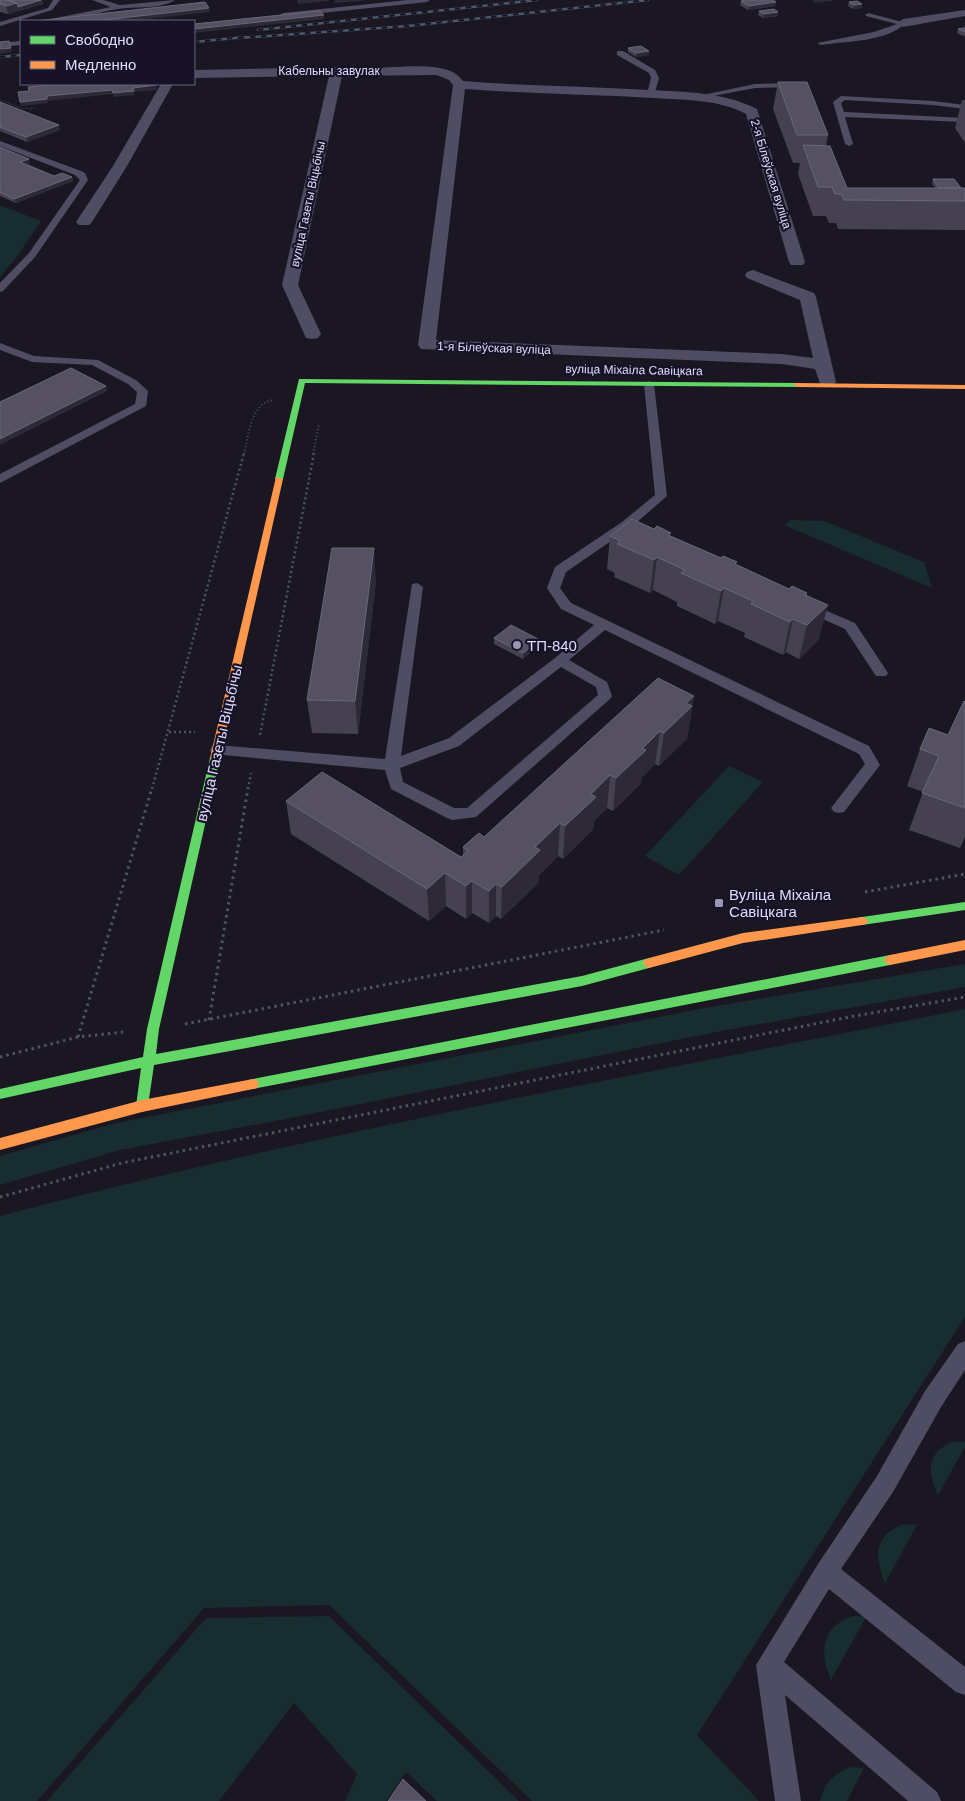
<svg xmlns="http://www.w3.org/2000/svg" width="965" height="1801" font-family="Arial,sans-serif">
  <style>
    .green { fill: #172d2f }
    .lines { fill: none; stroke-linecap: round; stroke-linejoin: round }
    .path-far3 { stroke: #4a5462; stroke-width: 1; stroke-dasharray: 1 2; stroke-linecap: butt }
    .path-far2 { stroke: #4a5462; stroke-width: 2; stroke-dasharray: 1 2.5; stroke-linecap: butt }
    .path-far1 { stroke: #4a5462; stroke-width: 2.5; stroke-dasharray: 2 3; stroke-linecap: butt }
    .path { stroke: #4a5462; stroke-width: 3; stroke-dasharray: 2.5 4; stroke-linecap: butt }
    .lane { fill: #4f4d63; fill-rule: evenodd }
    .street { fill: #4f4d63; fill-rule: evenodd }
    .fast { fill: #63d668; fill-rule: evenodd }
    .slow { fill: #ff974d; fill-rule: evenodd }
    .rail-casing { stroke: #495969; stroke-width: 2.5 }
    .rail { stroke: #171227; stroke-width: 2; stroke-dasharray: 5.5; stroke-linecap: butt }
    .wall { fill: #454151 }
    .shaded-wall { fill: #2d2936 }
    .building { fill: #555163; stroke: #6b677b }
    .poi-dot { fill: #9b96b0; stroke: #171227; stroke-width: 2 }
    .labels { text-anchor: middle; dominant-baseline: central; stroke-width: 4.5; stroke-linejoin: round; paint-order: stroke }
    .far-street-label { font-size: 12px; fill: #e0dbfc; stroke: #171227 }
    .poi-label { font-size: 15px; fill: #e0dbfc; stroke: #171227; text-anchor: start }
    .street-label { font-size: 15px; fill: #e0dbfc; stroke: #171227 }
  </style>
  <rect width="100%" height="100%" fill="#1a1722"/>
  <path class="green" d="M0,205L41,221L16,258L0,277Z
    M791,520L824,521L924,562L932,588L784,525Z
    M729,766L763,782L679,875L645,856Z
    M965,964V987L716,1032L286,1119L120,1150L0,1185V1156L116,1123L705,1008Z
    M965,1009V1317L697,1735L759,1801H532L329,1605L204,1608L37,1801H0V1216C318,1132 643,1074 965,1009Z
    M956,1441L965,1442V1447L938,1495C926,1471 927,1450 956,1441Z
    M905,1524L917,1525L885,1583C874,1556 874,1534 905,1524Z
    M329,1616L519,1801H437L406,1772L386,1801H345L357,1774L294,1703L219,1801H47L206,1618Z
    M853,1616L866,1617L831,1680C819,1652 821,1627 853,1616Z
    M851,1767L864,1768L847,1801H820C824,1783 834,1773 851,1767Z"/>
  <g class="lines">
    <path class="path-far3" d="M0,100L24,109L35,108"/>
    <path class="path-far2" d="M244,454C249,435 250,404 273,400
      M313,454L319,424"/>
    <path class="path-far1" d="M169,732H195
      M260,735L314,453
      M152,789L244,453
      M248,789L251,773"/>
    <path class="path" d="M865,892L965,874
      M209,1020L248,788
      M185,1024L664,930
      M78,1037L152,788
      M0,1057L78,1037L124,1032
      M0,1197L122,1163L849,1017L965,997"/>
    <path class="lane" d="M53,0H60L52,10L0,26V22L48,8Z
      M92,0H103L120,5L175,0C159,10 136,6 118,9C93,13 66,23 41,21L111,7Z
      M408,0H430L427,2L283,17L280,15L283,13Z
      M868,13L906,23C886,42 847,41 821,45L817,43L874,32L897,24L866,16L865,15Z
      M21,41V45L0,47V43Z
      M617,51H623L655,70L659,78L654,96L647,94L651,78L649,73L617,55Z
      M797,83H800V87L755,88L697,99L693,97L755,84Z
      M841,96L933,101L965,105V109L933,105L845,100L841,103L844,112L965,118V122L845,117L853,144L849,146L845,144L833,102Z
      M0,141L81,171L85,173L88,180L35,257L3,291L0,292V283L29,253L80,180L75,175L0,146Z
      M0,343L34,356L98,360L136,380L148,391L146,406L0,483V474L135,404L137,392L128,384L92,365L32,362L0,350Z
      M649,381L654,384L667,496L635,524L642,529L640,532L636,533L627,530L566,572L560,588L571,603L869,746L880,765L844,812L839,813L834,812L831,808L865,764L859,754L605,630L569,660L607,682L612,696L610,699L476,817L452,820L447,818L391,789L385,770L212,754L210,750L212,746L217,745L385,759L412,584L417,583L423,587L401,756L449,738L555,658L594,625L561,609L547,588L555,567L622,522L655,495L644,384ZM561,667L596,687L598,695L467,808H454L403,782L400,768L459,746Z
      M806,602L855,623L888,673L886,676H876L845,629L801,609L799,606L801,603Z
      M965,1341V1370L941,1407L893,1492L841,1569L965,1667V1695L956,1692L829,1589L784,1662L937,1792L941,1801H908L785,1695L801,1801H775L756,1665L818,1564L877,1476L925,1391L958,1344Z"/>
    <path class="street" d="M965,10V16L903,27L897,23L903,19Z
      M337,67C368,75 445,53 463,81C525,86 587,86 649,90C686,92 724,92 757,109L805,262L803,265H791L789,262L746,114C718,99 684,100 653,98C590,94 527,94 465,89L436,340L782,354L813,358L800,300L747,278L745,275L747,272L753,270L814,293L816,297L836,382L833,386L827,387L821,386L815,369L782,364L421,349L418,345L453,85L449,80L437,75L342,76L298,285L321,334L318,338L312,339L306,338L282,285L329,76L194,78V70Z
      M161,84H173L127,166L92,222L89,225H79L76,222L113,166Z"/>
    <path class="fast" d="M299,379L798,383L802,385L798,387L305,383L283,479L279,481L275,479Z
      M215,754L220,758L159,1029L156,1054L582,976L649,958L653,960L655,963L653,966L649,968L582,986L154,1065L148,1106L147,1110L142,1112L137,1110L136,1106L141,1068L0,1099V1089L143,1057L147,1029L210,758Z
      M965,902V910L862,925L858,924L856,921L858,918L862,917Z
      M890,955L894,957L896,960L894,963L890,965L253,1089L249,1088L247,1084L249,1080L253,1079Z"/>
    <path class="slow" d="M795,383L965,385V389L798,387L794,385Z
      M276,477L283,479L220,758L215,762L210,758Z
      M862,917L866,918L868,921L866,924L862,925L743,943L649,968L645,966L643,963L645,960L649,958L743,933Z
      M965,940V950L890,965L886,963L884,960L886,957L890,955Z
      M253,1079L257,1080L259,1084L257,1088L253,1089L142,1112L0,1150V1138L142,1100Z"/>
    <g class="rail-casing">
      <path id="rail" d="M258,30L537,0
        M239,38L408,26L648,0
        M194,42L246,37
        M0,57L21,55"/>
    </g>
    <use href="#rail" class="rail"/>
  </g>
  <path class="wall" d="M0,0H42L43,4L8,14L0,12Z
    M741,1L776,2V6L748,10L740,5Z
    M849,2L862,8L853,9L848,6Z
    M759,11L778,12V16L763,18L758,15Z
    M965,28V36H963L957,33L958,29Z
    M628,48L649,55L636,57L628,52Z
    M778,82L828,135L826,146L847,188H935L932,184L933,179L961,188H965V230L838,229L836,223H829L826,216H813L798,174L800,163H793L773,109Z
    M962,100H965V143L955,128Z
    M0,102L60,130L27,142L0,131Z
    M0,147L30,163L27,164L54,176L72,177L73,181L16,203L0,196Z
    M610,536H670L789,589L807,593V596L819,639L799,659L786,652L783,655L744,637L745,633L718,621L715,624L677,606V602L653,590L650,593L614,577L615,573L607,569Z
    M376,581L358,734L312,733L307,700Z
    M494,638L539,645L523,659L494,644Z
    M694,696L687,739L659,766L655,764L642,777L641,783L613,811L607,808L594,821L593,829L563,859L558,856L539,875V882L501,919L496,916L489,923L472,913L466,919L446,906L429,921L291,834L286,801L461,857L463,856V847L484,837Z
    M965,702V837L960,848L909,830L923,792L907,786L920,749L948,735Z"/>
  <path class="shaded-wall" d="M42,0L43,4L8,14L6,6L17,3Z
    M297,0H328L329,1L298,4Z
    M335,0H361V1L335,3Z
    M814,0H833V1L813,3Z
    M776,2V6L748,10L749,6Z
    M862,4V8L853,9L854,5Z
    M209,8L210,12L130,21H96Z
    M778,12V16L763,18V14Z
    M324,15V19L194,33V29Z
    M11,48L12,52L0,54V49Z
    M649,51V55L636,57V53Z
    M156,85L157,90L134,92V95L114,97L113,93L133,88Z
    M112,90L113,94L48,101V103L21,106L20,102L47,96Z
    M59,125L60,130L27,142L26,137Z
    M29,159L30,163L22,166L20,162Z
    M72,177L73,181L16,203L14,199Z
    M106,386L107,391L0,445V439Z
    M374,548L376,581L358,734L355,701Z
    M657,557L653,590L650,593L654,560Z
    M724,588L718,621L715,624L721,591Z
    M828,605L819,639L799,659L807,625Z
    M793,619L786,652L783,655L790,622Z
    M540,640L539,645L523,659V653Z
    M694,696L687,739L659,766L664,733L686,703Z
    M660,731L655,764L642,777L641,783L613,811L616,778L642,749Z
    M610,775L607,808L594,821L593,829L563,859L565,826L591,794Z
    M560,823L558,856L539,875V882L501,919L502,887L535,847Z
    M445,873L446,906L429,921L427,889Z
    M472,881V913L466,919V886Z
    M496,884V916L489,923V891Z"/>
  <path class="building" d="M0,0H7L17,3L6,6L0,4Z
    M7,0H41L18,7L17,3Z
    M746,0H773L776,2L749,6L741,1Z
    M857,1L862,4L854,5L849,2Z
    M205,2L209,8L96,21H35Z
    M774,9L778,12L763,14L759,11Z
    M320,11L324,15L194,29V24Z
    M964,28H965V32L958,29Z
    M9,41L11,48L0,49V42Z
    M641,46L649,51L636,53L628,48Z
    M778,82H807L828,135H797Z
    M59,84H155L156,85L133,88L134,91L113,93L112,90L47,96V99L20,102L18,92L29,91L28,87Z
    M0,102L59,125L26,137L0,127Z
    M803,145L830,146L847,188H965V201L844,200L841,194H835L832,187H818Z
    M0,147L29,159L20,162L54,176L62,173L72,177L14,199L0,192Z
    M933,179H954L961,188H939Z
    M71,368L106,386L0,439V402Z
    M632,519L654,529L657,526L671,533L668,535L721,558L723,556L737,562L735,564L789,589L792,586L807,593L805,595L828,605L807,625L793,619L790,622L751,604L753,601L724,588L721,591L681,573L685,570L657,557L654,560L617,544L621,541L610,536Z
    M332,548H374L355,701L307,700Z
    M511,625L540,640L523,653L494,638Z
    M658,678L694,696L686,703L692,706L664,733L660,731L642,749L646,750L616,778L610,775L591,794L596,797L565,826L560,823L535,847L540,850L502,887L496,884L489,891L472,881L466,886L445,873L427,889L286,801L322,772L461,857L468,851L463,847L472,839L479,833L484,837Z
    M964,701L965,702V808L922,793L939,756L920,749L929,728L948,735Z
    M403,1779L426,1801H388Z"/>
  <g class="poi-dot">
    <circle cx="517" cy="645" r="5"/>
    <rect x="714" y="898" width="10" height="10" rx="2.5"/>
  </g>
  <g class="labels">
    <g class="far-street-label">
      <text x="329" y="71">Кабельны завулак</text>
      <text transform="translate(771 174) rotate(73)">2-я Білеўская вуліца</text>
      <text transform="translate(308 204) rotate(-78)">вуліца Газеты Віцьбічы</text>
      <text transform="translate(494 348) rotate(2)">1-я Білеўская вуліца</text>
      <text transform="translate(634 370) rotate(1)">вуліца Міхаіла Савіцкага</text>
    </g>
    <g class="poi-label">
      <text x="527" y="645">ТП-840</text>
      <text x="729" y="894">Вуліца Міхаіла<tspan x="729" dy="17">Савіцкага</tspan></text>
    </g>
    <g class="street-label">
      <text transform="translate(219 743) rotate(-77)">вуліца Газеты Віцьбічы</text>
    </g>
  </g>
  <rect x="20" y="20" width="175" height="65" fill="#171227" stroke="#67627c"/>
  <rect x="30" y="36" width="25" height="8" fill="#63d668" stroke="#67627c"/>
  <text x="65" y="45" font-size="15" fill="#e0dbfc">Свободно</text>
  <rect x="30" y="61" width="25" height="8" fill="#ff974d" stroke="#67627c"/>
  <text x="65" y="70" font-size="15" fill="#e0dbfc">Медленно</text>
</svg>
